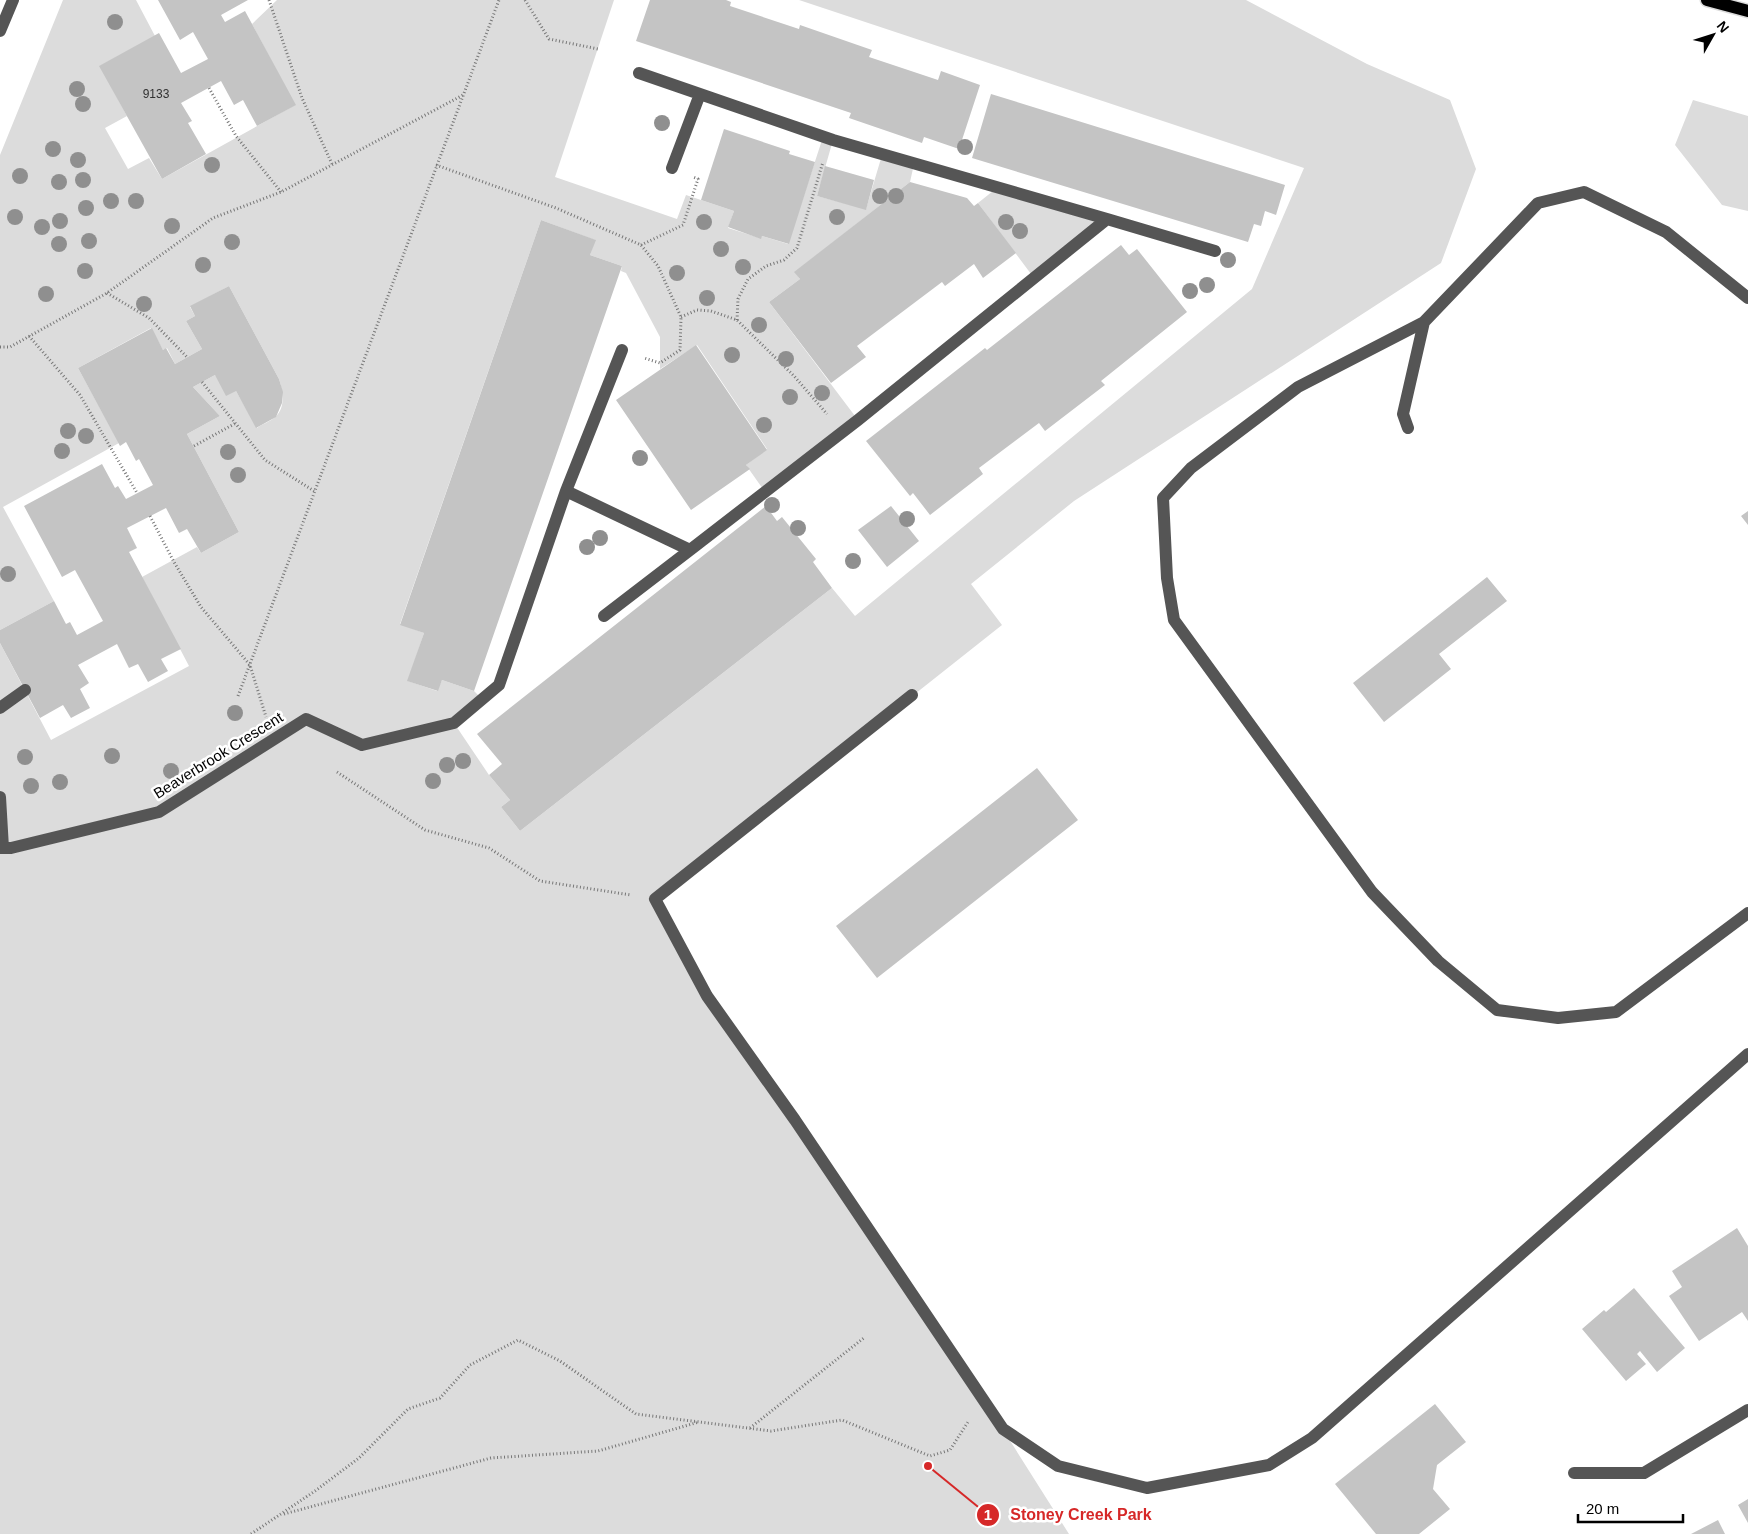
<svg xmlns="http://www.w3.org/2000/svg" width="1748" height="1534" font-family="Helvetica,sans-serif">
  <style>
    .green { fill: #dcdcdc }
    .building { fill: #c4c4c4 }
    .lines { fill: none; stroke-linecap: round; stroke-linejoin: round }
    .major-casing { stroke: #dbdbdb; stroke-width: 15 }
    .path { stroke: #777; stroke-width: 3; stroke-dasharray: 1 2.5; stroke-linecap: butt }
    .minor { stroke: #555; stroke-width: 12 }
    .major { stroke: #000; stroke-width: 12 }
    .tree { fill: #8f8f8f }
    .labels { text-anchor: middle; dominant-baseline: central; stroke-width: 5; stroke-linejoin: round; paint-order: stroke }
    .number-label { font-size: 12px; fill: #313131 }
    .street-label { font-size: 15px; fill: #000; stroke: #fff }
    .leader { fill: none; stroke: #d62828; stroke-width: 2 }
    .callout-dot { fill: #d62828; stroke: #fff; stroke-width: 2 }
    .mark-label { font-size: 15px; text-anchor: middle; font-weight: bold; fill: #fff }
    .callout-label { font-size: 16px; text-anchor: middle; font-weight: bold; fill: #d62828; stroke: #fff; stroke-width: 5; stroke-linejoin: round; paint-order: stroke }
  </style>
  <rect width="100%" height="100%" fill="#fff"/>
  <path class="green" d="M63,0H136L155,36L100,66L127,116L105,128L128,169L149,158L162,179L295,105L252,24L277,0H614L555,177L677,219L686,195L734,211L728,228L760,238L762,236L788,244L823,137L833,140L817,196L866,209L882,155L914,164L910,182L795,272L800,279L769,302L858,420L765,492L746,465L767,449L697,345L660,369V337L626,273L621,271L622,266L590,255L595,240L541,220L400,624L424,633L408,681L437,691L442,680L474,691L482,699L454,723L489,775L510,800L501,807L520,831L832,588L855,616L1252,289L1304,168L799,0H1246L1367,64L1450,100L1476,169L1441,263L1074,501L971,584L1002,625L656,899L707,996L983,1398L1069,1534H0V643L51,740L189,666L142,577L197,547L201,553L239,532L187,434L220,416L193,387L215,375L236,391L257,428C262,424 270,422 275,417C286,408 283,391 279,379L229,286L190,307L195,316L186,321L202,349L175,364L167,348L163,350L151,328L78,368L119,443L3,507L54,601L0,630V155Z
    M1693,100L1748,116V211L1722,205L1675,145Z
    M998,187L1107,219L1034,278L978,203Z"/>
  <path class="building" d="M158,0H248L221,15L225,22L245,11L296,105L257,126L243,100L234,105L221,81L181,103L192,121L188,123L206,154L162,179L99,66L159,33L181,73L208,59L193,32L180,40Z
    M650,0H726L731,2L730,6L799,29L800,25L872,50L869,57L938,80L941,71L980,85L959,149L924,137L922,143L849,118L851,113L636,41Z
    M991,94L1285,185L1276,215L1265,211L1261,226L1254,224L1248,242L972,158Z
    M724,129L790,151L789,154L815,162L789,244L762,236L761,239L728,227L734,211L701,200Z
    M825,166L874,180L866,210L817,196Z
    M910,182L967,198L974,206L978,203L1016,253L983,278L974,264L945,286L942,282L857,346L866,357L831,383L769,302L800,279L794,272Z
    M541,220L596,240L590,255L622,266L474,691L442,680L438,691L407,681L424,633L400,625Z
    M1121,245L1129,255L1137,249L1187,312L1101,381L1105,385L1045,431L1039,423L979,468L983,474L930,515L913,493L910,496L866,441L985,348L987,350Z
    M229,286L279,379L283,392L282,403L276,417L256,428L236,391L226,396L215,375L193,387L220,416L187,434L239,532L201,553L187,529L179,533L166,508L127,528L137,548L129,552L181,649L161,659L168,671L148,682L138,664L129,668L117,644L78,665L89,683L80,689L90,708L71,718L63,705L40,718L0,643V630L54,601L66,624L70,622L77,635L103,621L75,570L62,577L24,506L102,464L115,488L118,486L126,499L153,485L139,459L136,461L126,442L120,446L78,368L152,328L163,350L166,348L175,364L202,349L186,321L195,316L190,306Z
    M696,345L767,450L746,465L750,469L691,510L616,400Z
    M766,506L777,521L782,517L816,559L813,562L832,588L520,831L501,807L510,800L489,775L502,764L477,734Z
    M891,506L919,541L887,567L858,530Z
    M1748,511V525L1741,516Z
    M1487,577L1507,601L1439,654L1451,669L1384,722L1353,683Z
    M1037,768L1078,820L877,978L836,926Z
    M1737,1228L1748,1246V1321L1742,1312L1699,1341L1669,1296L1682,1287L1672,1271Z
    M1634,1288L1685,1348L1657,1372L1640,1351L1637,1354L1646,1364L1626,1381L1582,1329L1604,1310L1606,1312Z
    M1435,1404L1466,1442L1437,1465L1433,1489L1450,1509L1419,1534H1376L1335,1484Z
    M1748,1499V1523L1738,1505Z
    M1718,1520L1725,1534H1691Z"/>
  <g class="lines">
    <g class="major-casing">
      <path id="major" d="M1707,0L1748,11"/>
    </g>
    <path class="path" d="M269,0L302,98L332,164
      M525,0L549,39L598,49
      M209,88L236,136L281,192
      M436,165L556,208L641,245L658,266L681,317L680,350L660,363L644,358
      M641,245L683,225L698,179L693,177
      M107,293L149,318L187,357
      M681,317L697,310L711,311L737,320L794,376L827,414
      M737,320L738,299L748,279L766,266L784,260L797,248L823,162
      M29,336L80,395L137,493
      M0,347H10L107,293L213,218L281,192L463,95
      M202,382L265,460L314,491
      M194,446L236,423
      M150,516L174,562L201,607L250,665L266,717
      M238,696L499,0
      M337,772L425,830L489,848L540,881L631,895
      M750,1428L865,1337
      M284,1514L491,1458L598,1451L699,1422
      M251,1534L315,1491L359,1458L408,1409L440,1398L470,1365L518,1340L560,1361L636,1414L771,1431L842,1420L930,1456L950,1450L968,1422"/>
    <path class="minor" d="M0,31L13,0
      M672,168L700,94
      M1107,219L1215,251
      M1748,298L1666,232L1584,192L1538,203L1424,322L1298,387L1191,468L1163,498L1167,578L1174,620L1372,892L1438,961L1497,1010L1558,1018L1616,1012L1748,913
      M1408,428L1403,414L1424,322
      M566,491L622,350
      M604,616L690,550
      M912,695L655,899L707,996L795,1120L1003,1429L1058,1466L1147,1488L1269,1465L1312,1438L1748,1054
      M0,708L25,690
      M0,797L3,848
      M0,848H11L159,812L306,719L362,745L454,723L499,685L566,491L690,550L858,420L1107,219L833,140L639,73
      M1574,1473H1644L1748,1410"/>
    <use href="#major" class="major"/>
  </g>
  <g class="tree">
    <circle cx="115" cy="22" r="8"/>
    <circle cx="77" cy="89" r="8"/>
    <circle cx="83" cy="104" r="8"/>
    <circle cx="662" cy="123" r="8"/>
    <circle cx="965" cy="147" r="8"/>
    <circle cx="53" cy="149" r="8"/>
    <circle cx="78" cy="160" r="8"/>
    <circle cx="212" cy="165" r="8"/>
    <circle cx="20" cy="176" r="8"/>
    <circle cx="83" cy="180" r="8"/>
    <circle cx="59" cy="182" r="8"/>
    <circle cx="880" cy="196" r="8"/>
    <circle cx="896" cy="196" r="8"/>
    <circle cx="111" cy="201" r="8"/>
    <circle cx="136" cy="201" r="8"/>
    <circle cx="86" cy="208" r="8"/>
    <circle cx="15" cy="217" r="8"/>
    <circle cx="837" cy="217" r="8"/>
    <circle cx="60" cy="221" r="8"/>
    <circle cx="704" cy="222" r="8"/>
    <circle cx="1006" cy="222" r="8"/>
    <circle cx="172" cy="226" r="8"/>
    <circle cx="42" cy="227" r="8"/>
    <circle cx="1020" cy="231" r="8"/>
    <circle cx="89" cy="241" r="8"/>
    <circle cx="232" cy="242" r="8"/>
    <circle cx="59" cy="244" r="8"/>
    <circle cx="721" cy="249" r="8"/>
    <circle cx="1228" cy="260" r="8"/>
    <circle cx="203" cy="265" r="8"/>
    <circle cx="743" cy="267" r="8"/>
    <circle cx="85" cy="271" r="8"/>
    <circle cx="677" cy="273" r="8"/>
    <circle cx="1207" cy="285" r="8"/>
    <circle cx="1190" cy="291" r="8"/>
    <circle cx="46" cy="294" r="8"/>
    <circle cx="707" cy="298" r="8"/>
    <circle cx="144" cy="304" r="8"/>
    <circle cx="759" cy="325" r="8"/>
    <circle cx="732" cy="355" r="8"/>
    <circle cx="786" cy="359" r="8"/>
    <circle cx="822" cy="393" r="8"/>
    <circle cx="790" cy="397" r="8"/>
    <circle cx="764" cy="425" r="8"/>
    <circle cx="68" cy="431" r="8"/>
    <circle cx="86" cy="436" r="8"/>
    <circle cx="62" cy="451" r="8"/>
    <circle cx="228" cy="452" r="8"/>
    <circle cx="640" cy="458" r="8"/>
    <circle cx="238" cy="475" r="8"/>
    <circle cx="772" cy="505" r="8"/>
    <circle cx="907" cy="519" r="8"/>
    <circle cx="798" cy="528" r="8"/>
    <circle cx="600" cy="538" r="8"/>
    <circle cx="587" cy="547" r="8"/>
    <circle cx="853" cy="561" r="8"/>
    <circle cx="8" cy="574" r="8"/>
    <circle cx="235" cy="713" r="8"/>
    <circle cx="112" cy="756" r="8"/>
    <circle cx="25" cy="757" r="8"/>
    <circle cx="463" cy="761" r="8"/>
    <circle cx="447" cy="765" r="8"/>
    <circle cx="171" cy="771" r="8"/>
    <circle cx="433" cy="781" r="8"/>
    <circle cx="60" cy="782" r="8"/>
    <circle cx="31" cy="786" r="8"/>
  </g>
  <g class="labels">
    <g class="number-label">
      <text x="156" y="94">9133</text>
    </g>
    <g class="street-label">
      <text transform="translate(218 755) rotate(-32)">Beaverbrook Crescent</text>
    </g>
  </g>
  <path class="leader" d="M928 1466L988 1515"/>
  <g class="callout-dot">
    <circle cx="928" cy="1466" r="5"/>
    <circle cx="988" cy="1515" r="12"/>
  </g>
  <g class="mark-label">
    <text x="988" y="1520">1</text>
  </g>
  <g class="callout-label">
    <text x="1081" y="1520">Stoney Creek Park</text>
  </g>
  <g transform="translate(1713 35) rotate(51)" stroke="#ffffff" stroke-width="4" paint-order="stroke">
  <path d="M0-4L9 19L0 12L-9 19Z" fill="#000000"/>
  <text y="-8" font-size="14" font-weight="bold" text-anchor="middle" fill="#000000">N</text>
  </g>
  <path d="M1578 1514v8h105v-8" fill="none" stroke="#000000" stroke-width="2.5"/>
  <text x="1586" y="1514" font-size="15" fill="#000000" stroke="#ffffff" stroke-width="4" paint-order="stroke">20 m</text>
</svg>
